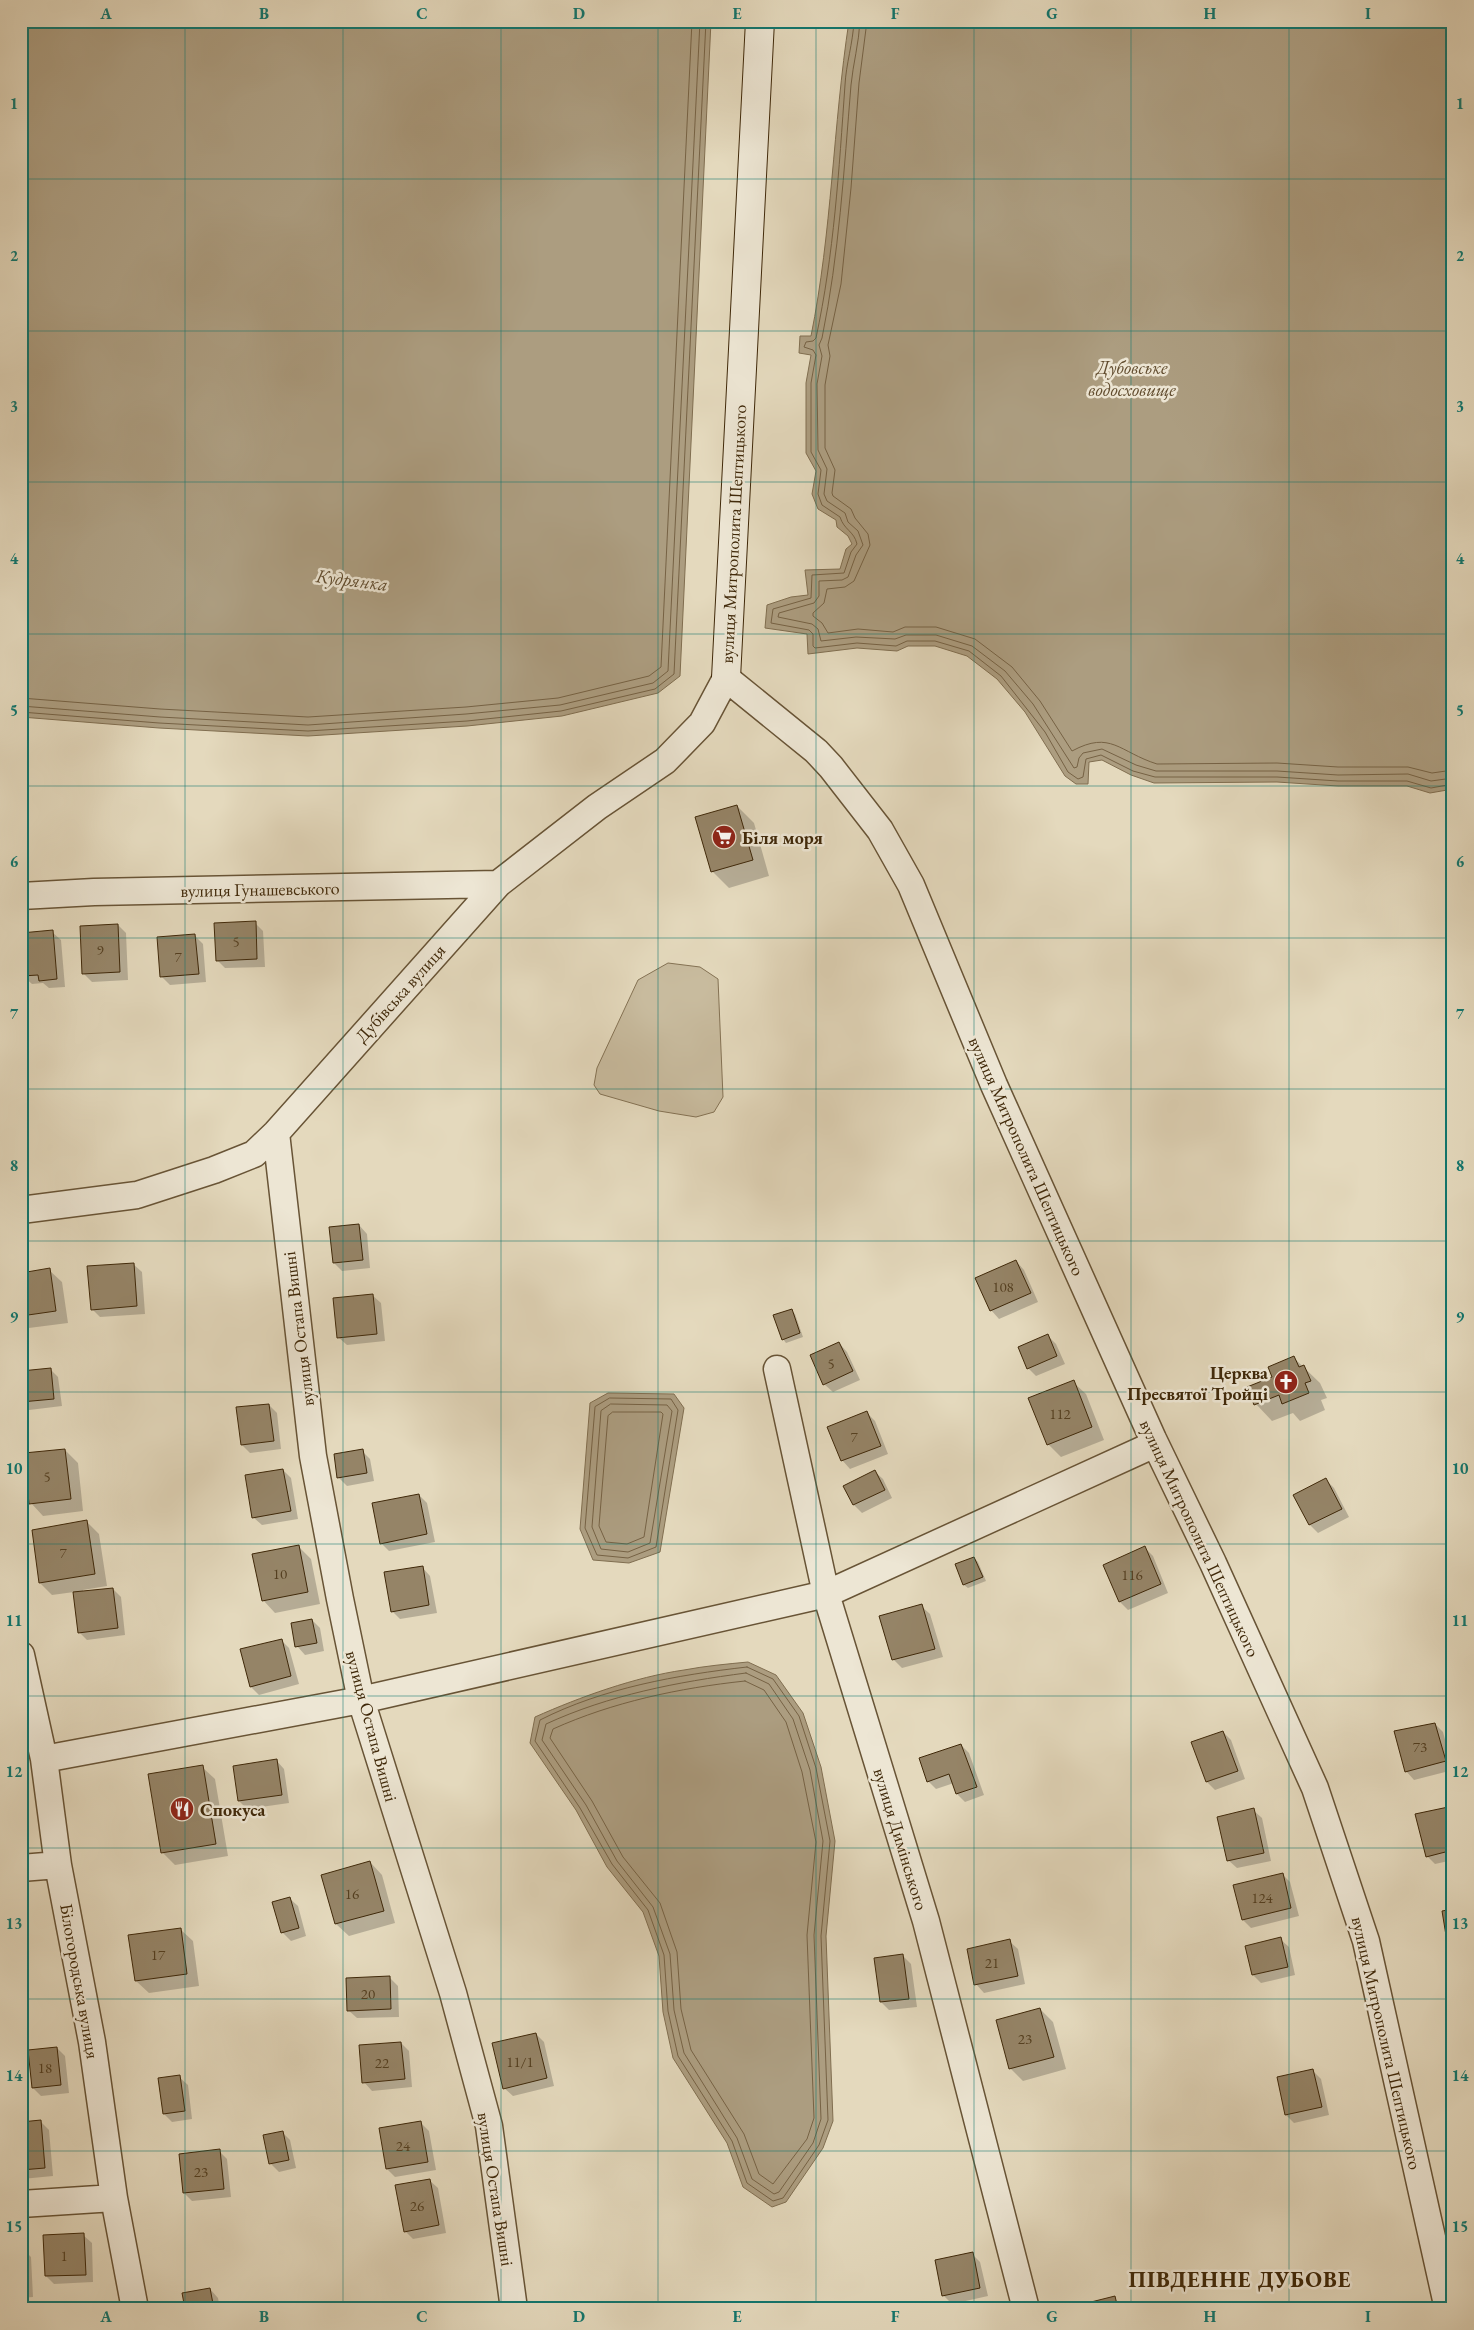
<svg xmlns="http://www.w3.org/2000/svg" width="1474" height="2330" font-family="'EB Garamond',serif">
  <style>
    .green { fill: #c8bb9e; stroke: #847254 }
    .water { fill: #ac9d80; stroke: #806e50 }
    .shadow { fill: #0003 }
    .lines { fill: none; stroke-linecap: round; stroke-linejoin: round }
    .shore { stroke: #766244; stroke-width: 1 }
    .building { fill: #958467; stroke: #3f2809 }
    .street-casing { stroke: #685436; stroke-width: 29 }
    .secondary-casing { stroke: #3f2809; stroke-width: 30 }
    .street { stroke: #ede6d4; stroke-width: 26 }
    .secondary { stroke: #ede6d4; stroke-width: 28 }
    .grid { fill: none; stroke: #0f766e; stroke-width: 1; stroke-opacity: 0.55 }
    .labels { text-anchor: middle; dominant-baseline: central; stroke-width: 5; stroke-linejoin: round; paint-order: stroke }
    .number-label { font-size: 15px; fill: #543f20 }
    .street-label { font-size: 18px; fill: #3f2809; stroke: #ede6d4 }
    .poi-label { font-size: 18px; font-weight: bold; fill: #3f2809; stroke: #ede6d4; text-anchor: start }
    .water-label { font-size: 19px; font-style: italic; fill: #604b2d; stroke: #ede6d4 }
    .district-label { font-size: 22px; font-weight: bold; letter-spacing: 1px; fill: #3f2809; stroke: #ede6d4 }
    .neatline { fill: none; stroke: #0f766e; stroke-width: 2 }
    .grid-label { font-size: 16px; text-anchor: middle; font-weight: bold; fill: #0f766e }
  </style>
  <rect width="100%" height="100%" fill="#e4d9bd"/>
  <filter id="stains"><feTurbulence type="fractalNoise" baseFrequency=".004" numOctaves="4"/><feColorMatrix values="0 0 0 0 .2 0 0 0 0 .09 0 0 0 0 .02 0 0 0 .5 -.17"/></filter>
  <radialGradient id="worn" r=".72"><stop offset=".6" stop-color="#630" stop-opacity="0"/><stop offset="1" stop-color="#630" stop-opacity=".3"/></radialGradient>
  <path class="green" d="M668,963L700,967L718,979L723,1097L714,1112L696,1117L659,1111L600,1094L594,1085L597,1068L638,980Z"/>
  <path class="water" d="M21,21H711L680,676L658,693L562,716L467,726L308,736L159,728L21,717Z
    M849,21H1453V789L1430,793L1407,786H1338L1277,782L1154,783L1131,775L1102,760L1089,762L1088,784H1076L1065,776L1025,712L997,679L967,656L935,646H908L897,651L857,648L808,654L807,634L765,628L767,605L791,597L808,595L805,570L840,569L846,549L852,544L848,536L837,527L836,520L818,509L812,494L816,471L806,453V383L811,355L799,353L800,336H811C832,232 833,126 849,21Z
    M608,1393L674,1394L684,1408L660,1552L629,1563L593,1560L580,1529L590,1403Z
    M748,1662L776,1675L803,1713L821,1767L835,1841L826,1936L833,2121L823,2148L786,2202L772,2207L743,2187L727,2143L673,2058L663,2012L659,1956L643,1912L607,1867L576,1810L530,1743L535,1717C580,1697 635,1677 684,1670C705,1666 727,1664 748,1662Z"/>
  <path class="shadow" d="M737,806L754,823L769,876L729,888L712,871Z
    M255,923L263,931L265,967L225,968L217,960Z
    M118,925L126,933L128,980L92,982L84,974Z
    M52,932L61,940L65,987L49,988L43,983L32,984L23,976L21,935Z
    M195,936L203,944L206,982L170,985L162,977Z
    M359,1225L367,1234L370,1268L342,1271L334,1263Z
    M1016,1261L1024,1270L1038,1302L999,1319L991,1310Z
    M133,1264L142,1272L145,1314L100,1317L92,1309Z
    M49,1270L62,1282L68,1323L21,1329V1274Z
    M372,1295L381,1303L385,1341L347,1345L338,1337Z
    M791,1310L795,1314L803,1337L786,1343L783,1339Z
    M1048,1336L1056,1344L1065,1364L1036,1376L1028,1368Z
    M839,1343L847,1352L860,1380L833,1392L824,1384Z
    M1294,1358L1320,1383L1327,1398L1321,1400L1325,1410L1300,1421L1293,1413L1272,1421L1256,1404L1249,1388L1273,1378Z
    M50,1369L58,1377L62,1406L21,1411V1372Z
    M1073,1382L1086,1394L1104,1440L1061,1457L1048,1444Z
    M269,1405L277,1413L281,1449L250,1453L242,1445Z
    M867,1413L875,1421L888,1454L850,1469L842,1460Z
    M65,1450L78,1463L83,1511L43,1516L31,1503Z
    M362,1451L370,1459L374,1481L347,1486L339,1478Z
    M283,1470L291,1478L298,1519L262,1525L253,1517Z
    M874,1471L883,1479L892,1498L862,1513L854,1505L844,1486Z
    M1326,1480L1334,1488L1349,1517L1318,1533L1310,1525Z
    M419,1495L427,1503L435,1542L389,1551L381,1543Z
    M86,1521L99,1534L107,1586L83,1590V1592L113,1589L121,1597L125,1635L87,1640L79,1632L74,1592L52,1595L40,1583Z
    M298,1546L311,1559L320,1604L275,1613L263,1600Z
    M1145,1548L1153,1556L1168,1593L1128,1610L1120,1602Z
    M974,1558L978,1562L986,1581L968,1588L964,1585L956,1565Z
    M422,1567L430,1576L437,1613L400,1619L392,1611Z
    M921,1606L930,1614L943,1657L902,1668L893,1659Z
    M312,1620L320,1628L324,1651L305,1655L297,1646Z
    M281,1640L289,1648L299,1684L259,1695L251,1687Z
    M1435,1724L1443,1732L1453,1770L1414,1780L1406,1771Z
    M1223,1732L1231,1740L1245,1779L1215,1790L1207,1782Z
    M961,1745L969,1753L984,1795L965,1802L957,1794L954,1783L936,1789L928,1781Z
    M276,1760L284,1769L289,1803L247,1809L239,1801Z
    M202,1767L215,1779L228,1856L175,1865L162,1852Z
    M1453,1807V1860L1435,1864L1427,1856Z
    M1253,1810L1262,1818L1271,1861L1237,1868L1228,1860Z
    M370,1862L382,1875L395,1923L349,1936L336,1924Z
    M1282,1874L1290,1882L1299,1916L1251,1928L1243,1920Z
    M289,1898L298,1906L306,1936L291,1941L283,1933L274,1902Z
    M21,1916L25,1920L27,1963H21Z
    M180,1929L193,1941L199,1986L149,1993L136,1981Z
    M1280,1939L1289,1947L1295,1975L1261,1983L1253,1975Z
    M1009,1941L1018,1949L1025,1984L984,1993L976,1984Z
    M903,1956L911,1964L917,2007L889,2010L881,2002Z
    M389,1977L398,1986L399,2017L357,2018L348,2010Z
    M1040,2009L1053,2022L1066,2069L1023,2081L1010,2068Z
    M536,2034L544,2042L554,2086L513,2096L504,2088Z
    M401,2043L409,2051L412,2087L372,2091L364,2082Z
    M57,2048L65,2056L69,2093L41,2096L33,2088Z
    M1313,2071L1321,2079L1329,2115L1294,2123L1286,2115Z
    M179,2077L188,2085L192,2119L172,2122L164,2114Z
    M41,2122L49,2130L53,2176L22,2179L21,2123Z
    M420,2122L429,2131L436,2170L395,2177L387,2169Z
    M282,2132L290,2140L296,2168L279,2172L271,2164Z
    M219,2151L227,2159L231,2197L192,2201L184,2193Z
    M429,2180L438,2188L446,2233L413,2239L405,2231Z
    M83,2235L92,2243L93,2282L54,2284L46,2276Z
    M21,2247L31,2257L33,2297L21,2298Z
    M972,2254L980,2262L988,2296L952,2304L944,2296L936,2261Z
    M210,2289L218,2298L220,2309H186Z
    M1114,2298L1125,2309H1070Z"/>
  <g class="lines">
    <path class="shore" d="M854,21C853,43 846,64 845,85C839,170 834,254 816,338L813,341L806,342L804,347L813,350L816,355L811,383V452L821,470L818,494L822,505L840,517C844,530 854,531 857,544L851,552L844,573L812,575L811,598L773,609L771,623L809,630L813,634V646L815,648L857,643L896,646L907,641H935L969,651L1001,676L1045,732L1068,772L1078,779L1083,777L1086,759L1101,755L1133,771L1155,777H1277L1338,781H1407L1431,788L1453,784
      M860,21C859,43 853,64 851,85C844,170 839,255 822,338L819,345L822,356L817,384L818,450L827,469L824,494L827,501L845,513L848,522L858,531L863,545L856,555L848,577L842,580L819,581V596L814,603L779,613L778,617L812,624L818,629L821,641L856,637L895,639L906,635H936L972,646L1005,671L1033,704L1074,768L1077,767L1079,758L1083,753L1102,749L1136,765L1156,771H1277L1338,775L1408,774L1431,781L1453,778
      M867,21L859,83L851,188L841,284L828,345L830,356L825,385V448L835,470L832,493L833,496L851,509L855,518L868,534L870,545L854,581L845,587L827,589L824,603L813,613V616L822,623L828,633L858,629L893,632L905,627H936L975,639L1012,667L1040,701L1072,751C1111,730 1119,752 1157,764L1277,763L1338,767H1408L1432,773L1453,770
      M21,698L160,709L308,717L466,707L558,698L649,676L661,667L692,21
      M21,706L160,717L308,725L466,714L560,705L653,683L668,671L700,21
      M21,712L159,723L308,731L467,721L561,711L655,689L674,674L706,21
      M610,1398L671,1399L678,1410L656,1547L628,1558L597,1555L585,1528L595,1407Z
      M611,1404L667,1405L672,1411L650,1543L628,1552L601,1549L592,1527L601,1411Z
      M613,1412H661L663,1414L644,1537L627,1544L606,1542L599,1526L608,1416Z
      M747,1667L773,1679L799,1716L816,1768L830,1841L821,1936L828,2120L819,2145L783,2198L773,2201L747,2183L732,2141L678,2056L668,2011L664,1955L648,1910L612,1864L580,1808L535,1741L540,1720C603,1688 677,1675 747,1667Z
      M746,1673L769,1684L793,1719L810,1770L823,1841L814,1935L821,2119L813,2143L779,2192L774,2194L752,2179L737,2138L684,2053L674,2010L670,1954L653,1907L617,1861L586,1805L542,1740L546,1724C609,1695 677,1682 746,1673Z
      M745,1681L764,1690L786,1722L802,1772L816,1842L807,1935L814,2118L807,2139L773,2184L759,2174L744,2134L691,2050L681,2009L677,1952L660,1903L623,1857L592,1801L550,1738L553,1729C613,1702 679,1688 745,1681Z"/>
  </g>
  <path class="building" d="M737,805L753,860L711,872L695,817Z
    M256,921L257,959L216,961L214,923Z
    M118,924L120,972L82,974L80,926Z
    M53,930L57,979L39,981L38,975L22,976L21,933Z
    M195,934L199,974L160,977L157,937Z
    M359,1224L363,1260L333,1263L329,1227Z
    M1016,1260L1031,1293L990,1311L975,1278Z
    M134,1263L137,1306L91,1310L87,1266Z
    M50,1268L56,1311L21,1316V1273Z
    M373,1294L377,1334L337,1338L333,1298Z
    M792,1309L800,1333L782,1340L773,1315Z
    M1048,1334L1057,1356L1027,1369L1018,1347Z
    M839,1342L853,1371L823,1385L810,1355Z
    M1294,1356L1299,1367L1304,1365L1311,1381L1305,1383L1309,1393L1282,1404L1279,1395L1254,1405L1247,1387L1272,1377L1268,1367Z
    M51,1368L54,1399L21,1402V1371Z
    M1074,1380L1092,1427L1047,1445L1028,1398Z
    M269,1404L274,1441L241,1445L236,1407Z
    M867,1411L881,1446L841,1461L827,1427Z
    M65,1449L71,1499L29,1504L24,1453Z
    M363,1449L367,1473L337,1478L334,1454Z
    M283,1469L291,1511L252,1518L245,1475Z
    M875,1470L885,1490L853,1505L843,1486Z
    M1326,1478L1342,1509L1309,1525L1293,1495Z
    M419,1494L427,1534L380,1544L372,1503Z
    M87,1520L95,1574L39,1583L32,1530Z
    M299,1545L308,1592L262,1601L252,1554Z
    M1145,1546L1161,1584L1119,1602L1103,1565Z
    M974,1557L983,1577L963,1585L955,1564Z
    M423,1566L429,1605L391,1612L384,1572Z
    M113,1588L118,1628L78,1633L73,1592Z
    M922,1604L935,1649L892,1660L879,1616Z
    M312,1619L317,1643L295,1647L291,1623Z
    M282,1639L291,1676L250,1687L240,1649Z
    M1435,1723L1446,1761L1405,1772L1394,1731Z
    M1223,1731L1238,1771L1206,1782L1191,1742Z
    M961,1744L977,1787L956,1794L949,1774L927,1782L919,1758Z
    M277,1759L282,1795L238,1801L233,1766Z
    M203,1765L216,1844L161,1853L148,1774Z
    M1453,1806V1850L1426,1857L1415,1814Z
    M1254,1808L1264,1853L1227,1861L1217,1817Z
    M370,1861L384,1911L335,1924L321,1875Z
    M1283,1873L1291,1908L1242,1920L1233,1885Z
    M290,1897L299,1928L281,1933L272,1902Z
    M1453,1909V1959L1450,1960L1442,1911Z
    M181,1928L187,1974L135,1981L128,1935Z
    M1281,1937L1288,1967L1252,1975L1245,1946Z
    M1010,1939L1018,1976L974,1985L967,1949Z
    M903,1954L909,1999L880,2002L874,1958Z
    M390,1976L391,2009L347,2011L346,1978Z
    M1040,2008L1054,2057L1009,2069L996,2020Z
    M536,2033L547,2078L503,2089L492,2043Z
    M401,2042L405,2079L362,2083L359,2045Z
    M57,2047L61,2085L32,2088L28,2050Z
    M1313,2069L1322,2107L1285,2115L1277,2077Z
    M180,2075L185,2111L163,2114L158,2078Z
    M41,2120L45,2168L21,2170V2122Z
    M421,2121L428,2162L386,2169L379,2128Z
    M283,2131L289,2160L269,2164L263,2135Z
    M220,2149L224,2189L183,2193L179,2154Z
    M430,2179L439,2225L404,2232L395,2185Z
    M84,2233L86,2275L45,2276L43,2235Z
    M973,2252L980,2288L942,2296L935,2260Z
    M210,2288L214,2309H185L182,2293Z
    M1115,2296L1118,2309H1067V2308Z"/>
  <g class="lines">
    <g class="street-casing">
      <path id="street" d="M21,896L94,892L498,884
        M276,1133L313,1456L340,1599L361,1700L453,1993L489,2126L514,2309
        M21,1210L137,1195L214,1170L254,1154L276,1133L498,884L597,807L665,761L702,723L726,678L816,751L831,767L880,830L911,885L994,1085L1153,1439L1213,1563L1315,1788L1366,1941L1448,2309
        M777,1369L826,1594L926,1921L1026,2309
        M21,1655L44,1759L58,1865L92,2042L114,2198L135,2309
        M44,1759L361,1700L826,1594L1155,1444
        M21,1868L58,1865
        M21,2204L114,2198"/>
    </g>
    <g class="secondary-casing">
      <path id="secondary" d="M726,678L760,21"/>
    </g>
    <use href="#street" class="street"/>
    <use href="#secondary" class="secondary"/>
  </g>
  <path class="grid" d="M185,21V2309M343,21V2309M501,21V2309M658,21V2309M816,21V2309M974,21V2309M1131,21V2309M1289,21V2309M21,179H1453M21,331H1453M21,482H1453M21,634H1453M21,786H1453M21,938H1453M21,1089H1453M21,1241H1453M21,1392H1453M21,1544H1453M21,1696H1453M21,1848H1453M21,1999H1453M21,2151H1453"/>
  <defs>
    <g id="supermarket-disc" transform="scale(1.25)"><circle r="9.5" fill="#8f2418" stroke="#ede6d4"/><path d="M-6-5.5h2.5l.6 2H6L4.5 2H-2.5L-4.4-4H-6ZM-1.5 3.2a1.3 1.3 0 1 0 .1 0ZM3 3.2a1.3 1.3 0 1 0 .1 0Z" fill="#fff"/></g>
    <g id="church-disc" transform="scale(1.25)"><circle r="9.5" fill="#8f2418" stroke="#ede6d4"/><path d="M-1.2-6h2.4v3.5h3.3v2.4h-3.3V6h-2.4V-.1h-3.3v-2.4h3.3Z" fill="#fff"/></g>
    <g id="restaurant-disc" transform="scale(1.25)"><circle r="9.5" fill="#8f2418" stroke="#ede6d4"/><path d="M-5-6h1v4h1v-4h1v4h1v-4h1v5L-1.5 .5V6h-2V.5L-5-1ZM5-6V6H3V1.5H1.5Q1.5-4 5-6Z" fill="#fff"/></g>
  </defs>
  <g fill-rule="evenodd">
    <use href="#supermarket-disc" x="724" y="837"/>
    <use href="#church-disc" x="1286" y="1382"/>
    <use href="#restaurant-disc" x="182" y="1809"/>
  </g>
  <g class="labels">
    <g class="number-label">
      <text x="236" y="941">5</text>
      <text x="100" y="949">9</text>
      <text x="178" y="956">7</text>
      <text x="1003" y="1286">108</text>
      <text x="831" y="1363">5</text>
      <text x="1060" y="1413">112</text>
      <text x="854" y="1436">7</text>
      <text x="47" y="1476">5</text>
      <text x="63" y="1552">7</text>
      <text x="280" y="1573">10</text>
      <text x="1132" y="1574">116</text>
      <text x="1420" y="1746">73</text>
      <text x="352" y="1893">16</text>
      <text x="1262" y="1897">124</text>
      <text x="158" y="1954">17</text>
      <text x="992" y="1962">21</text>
      <text x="368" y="1993">20</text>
      <text x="1025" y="2038">23</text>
      <text x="520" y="2061">11/1</text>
      <text x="382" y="2062">22</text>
      <text x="45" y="2067">18</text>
      <text x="403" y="2145">24</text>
      <text x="201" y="2171">23</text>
      <text x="417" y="2205">26</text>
      <text x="64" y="2255">1</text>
    </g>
    <g class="street-label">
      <text transform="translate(733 534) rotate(-87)">вулиця Митрополита Шептицького</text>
      <text transform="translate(260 889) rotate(-1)">вулиця Гунашевського</text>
      <text transform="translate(400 993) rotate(-48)">Дубівська вулиця</text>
      <text transform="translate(1027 1156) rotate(66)">вулиця Митрополита Шептицького</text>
      <text transform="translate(298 1329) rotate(-97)">вулиця Остапа Вишні</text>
      <text transform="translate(1200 1538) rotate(65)">вулиця Митрополита Шептицького</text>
      <text transform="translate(372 1726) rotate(75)">вулиця Остапа Вишні</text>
      <text transform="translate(901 1839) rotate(73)">вулиця Димінського</text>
      <text transform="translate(80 1981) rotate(80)">Білогородська вулиця</text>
      <text transform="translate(1387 2043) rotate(77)">вулиця Митрополита Шептицького</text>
      <text transform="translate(496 2189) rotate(81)">вулиця Остапа Вишні</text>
    </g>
    <g class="poi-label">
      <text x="742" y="837">Біля моря</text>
      <text x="1268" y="1372" text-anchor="end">Церква<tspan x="1268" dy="21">Пресвятої Тройці</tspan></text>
      <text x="200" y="1809">Спокуса</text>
    </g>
    <g class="water-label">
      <text x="1132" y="367">Дубовське<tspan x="1132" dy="22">водосховище</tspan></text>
      <text transform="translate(352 580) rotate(7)">Кудрянка</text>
    </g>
    <g class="district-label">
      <text x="1240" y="2279">ПІВДЕННЕ ДУБОВЕ</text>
    </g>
  </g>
  <rect width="1474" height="2330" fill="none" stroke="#e4d9bd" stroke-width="55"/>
  <rect x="28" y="28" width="1418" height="2274" class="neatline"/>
  <g class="grid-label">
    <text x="106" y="19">A</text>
    <text x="264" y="19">B</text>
    <text x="422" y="19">C</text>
    <text x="579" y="19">D</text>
    <text x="737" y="19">E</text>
    <text x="895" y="19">F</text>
    <text x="1052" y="19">G</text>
    <text x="1210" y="19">H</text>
    <text x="1368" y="19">I</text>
    <text x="14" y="109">1</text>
    <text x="1460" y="109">1</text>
    <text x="14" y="261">2</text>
    <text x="1460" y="261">2</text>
    <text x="14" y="412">3</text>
    <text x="1460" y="412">3</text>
    <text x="14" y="564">4</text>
    <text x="1460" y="564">4</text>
    <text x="14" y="716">5</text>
    <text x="1460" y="716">5</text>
    <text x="14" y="867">6</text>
    <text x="1460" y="867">6</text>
    <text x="14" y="1019">7</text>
    <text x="1460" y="1019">7</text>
    <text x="14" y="1171">8</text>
    <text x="1460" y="1171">8</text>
    <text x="14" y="1322">9</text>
    <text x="1460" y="1322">9</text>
    <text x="14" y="1474">10</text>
    <text x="1460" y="1474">10</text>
    <text x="14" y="1626">11</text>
    <text x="1460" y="1626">11</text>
    <text x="14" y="1777">12</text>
    <text x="1460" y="1777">12</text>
    <text x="14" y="1929">13</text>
    <text x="1460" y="1929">13</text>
    <text x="14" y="2081">14</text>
    <text x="1460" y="2081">14</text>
    <text x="14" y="2232">15</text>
    <text x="1460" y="2232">15</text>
    <text x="106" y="2322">A</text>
    <text x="264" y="2322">B</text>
    <text x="422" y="2322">C</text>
    <text x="579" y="2322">D</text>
    <text x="737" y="2322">E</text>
    <text x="895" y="2322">F</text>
    <text x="1052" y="2322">G</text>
    <text x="1210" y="2322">H</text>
    <text x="1368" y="2322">I</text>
  </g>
  <rect width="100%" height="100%" filter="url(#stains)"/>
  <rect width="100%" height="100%" fill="url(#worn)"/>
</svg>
